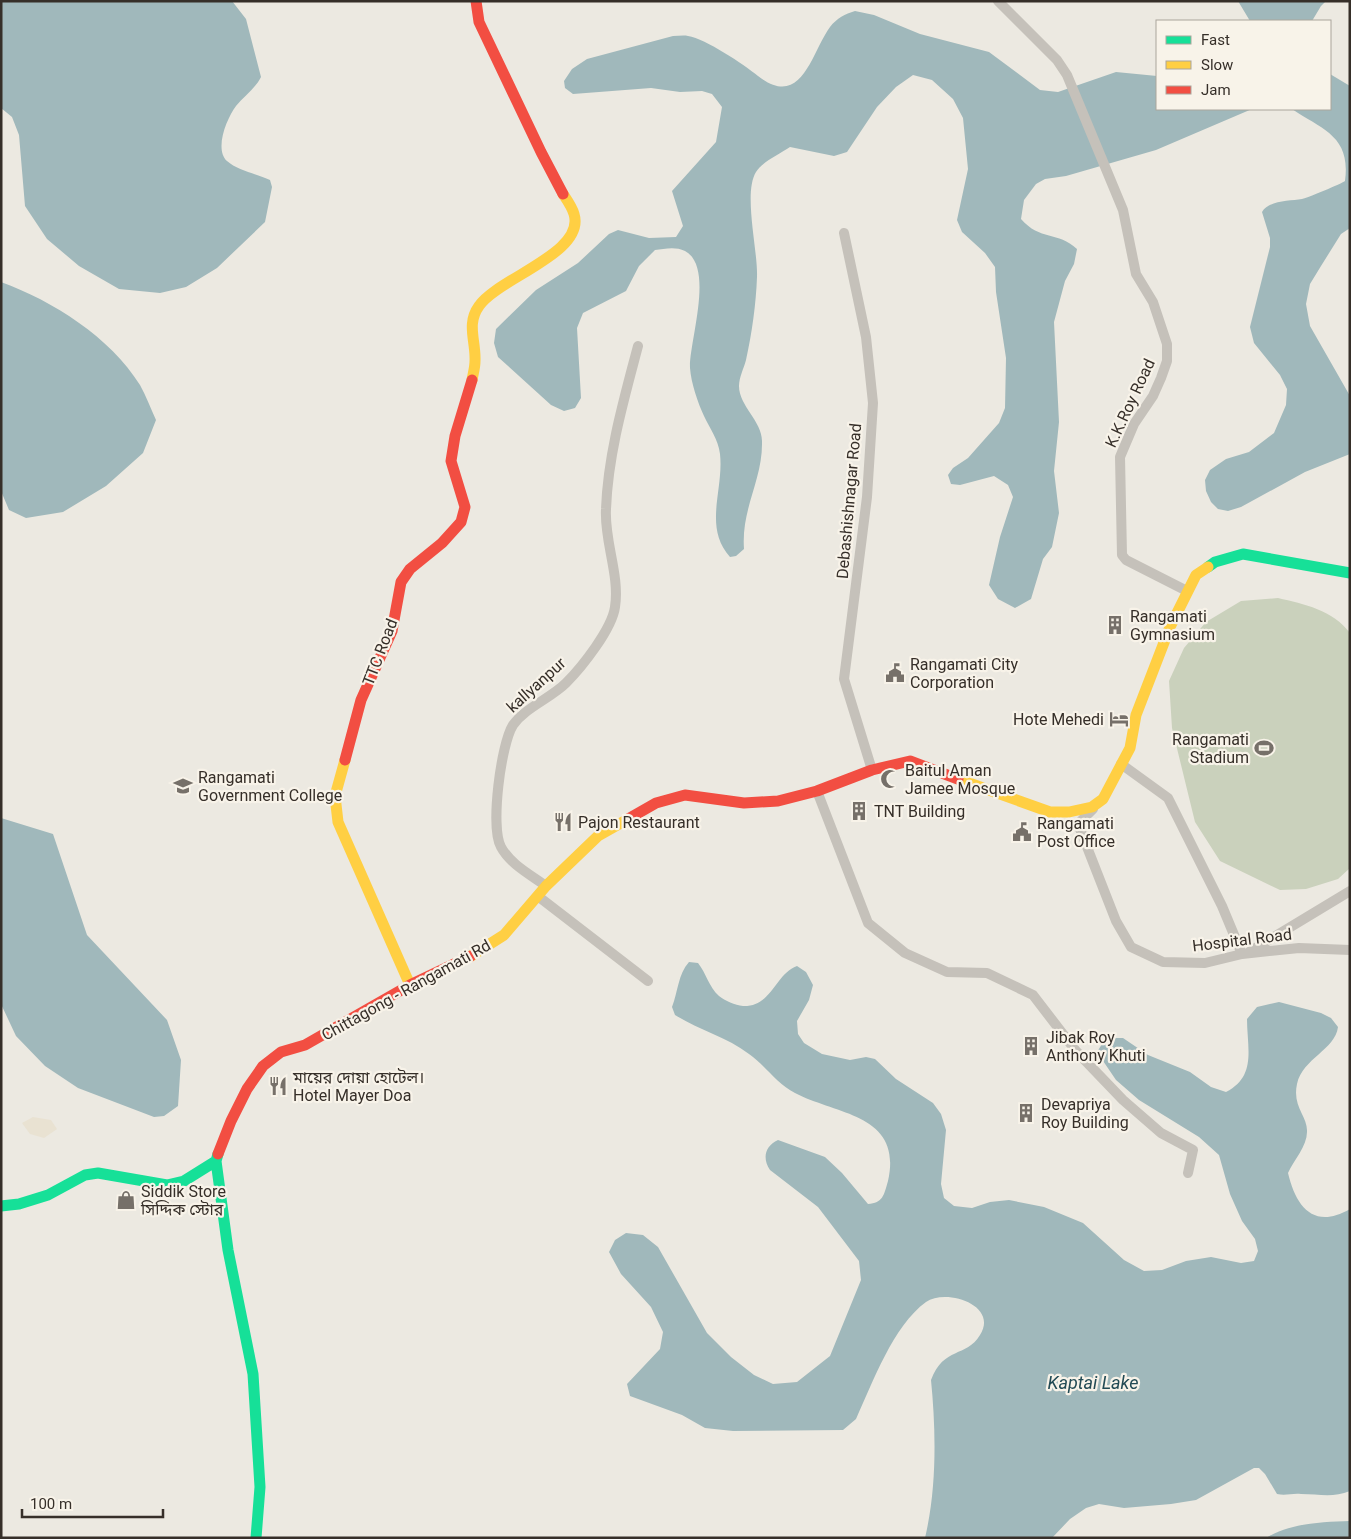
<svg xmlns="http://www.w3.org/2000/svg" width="1351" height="1539" font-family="Roboto,'Noto Sans Bengali',sans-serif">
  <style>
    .green { fill: #cad1bc }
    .plaza { fill: #e9e2d2 }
    .water { fill: #a0b8bb }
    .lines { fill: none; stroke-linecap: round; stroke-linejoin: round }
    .street { stroke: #c5c1ba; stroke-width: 10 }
    .fast { stroke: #16e098; stroke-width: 11 }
    .slow { stroke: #ffcf43; stroke-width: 11 }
    .jam { stroke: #f24e42; stroke-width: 11 }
    .labels { text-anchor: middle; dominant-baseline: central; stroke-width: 4.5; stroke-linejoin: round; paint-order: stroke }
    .street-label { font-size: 16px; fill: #362f29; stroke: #f8f3e9 }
    .poi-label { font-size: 16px; fill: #362f29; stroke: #f8f3e9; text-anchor: start }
    .water-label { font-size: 18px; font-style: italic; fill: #224a54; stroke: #f8f3e9 }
  </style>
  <rect width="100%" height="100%" fill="#ece9e1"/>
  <path class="green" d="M1278,598C1304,604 1333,610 1350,633V868L1338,879L1306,889L1280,890L1220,861L1195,822L1172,728L1169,681L1184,648L1206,622L1241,601Z"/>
  <path class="plaza" d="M33,1117L51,1120L57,1129L44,1138L30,1134L22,1123Z"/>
  <path class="water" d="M1,1H232L246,19L261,77C255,89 244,96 236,106C227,118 214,149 227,161C238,171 258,174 270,180L272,187L265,222L217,268L186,287L160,293L119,289L79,266L47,239L25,206L19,135L12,117L1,108Z
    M1238,1H1326L1321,6L1312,21H1250Z
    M855,11L874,15L920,34L989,52L1040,90L1058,92L1116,72L1157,76V109H1252L1156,150L1066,176L1045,179L1036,184L1024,200L1021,219C1040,241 1058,231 1077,249L1074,264L1065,281L1054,322L1059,422L1054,471L1059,513L1052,547L1043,559L1031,599L1015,608L998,599L989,585L1000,537L1013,497L1008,485L994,476L960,485L951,484L948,475L953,468L968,458L999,423L1005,408L1006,358L996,292L995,267L985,253L962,232L957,220L968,169L963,118L953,99L932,80L913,75L896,87L877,107L847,152L834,156L790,147C780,154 763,161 756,172C743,193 758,250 757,277C756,304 752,333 746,360C744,368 739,377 739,386C739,406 762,421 762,441C763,480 741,508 744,549L736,556L730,557C703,527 724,490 720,454C718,439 710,429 704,416C698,403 691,383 690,368C689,342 715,267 685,251C675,246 664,249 655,250L639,266L626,291L583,313L577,328L581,398L575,408L564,411L551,405L498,357L494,343L496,329L536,290L578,263L609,234L618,230L649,238L676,237L683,226L672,191L716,142L722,107L712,94L702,91L680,92L651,88L573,94L565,88L564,81L572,69L587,59L673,36C678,36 684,35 688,36C706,39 743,64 758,76C802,110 811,53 830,27C837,18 845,14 855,11Z
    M1330,74L1350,86V228L1341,234L1321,266L1310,284L1306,304L1310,326L1350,396V454L1305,472L1241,507L1228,511L1218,509L1211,502L1206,491L1205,480L1210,470L1226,459L1249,452L1274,433L1286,405L1287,389L1280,375L1254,343L1250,327L1270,247V238L1262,212C1269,200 1290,201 1302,199C1305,199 1343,183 1345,181C1351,136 1323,130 1292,109H1330Z
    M1,282C53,301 110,337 140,385C146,396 151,409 156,420L143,453L106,486L63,512L26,518L9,510L1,491Z
    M1,818L53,834L87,935L167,1020L181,1060L178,1106L164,1116L154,1117L78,1088L45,1066L16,1036L1,1004Z
    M689,962L698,963C706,973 709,987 719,996C725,1001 735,1005 743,1006C772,1007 775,974 797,966L806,972L813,985L809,1000L797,1021L798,1034L804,1043L822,1054L850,1060L866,1057L875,1059L896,1079L933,1103L941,1114L946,1130L941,1184L944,1198L954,1206L972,1208L990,1202L1009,1200L1044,1207L1083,1223L1124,1260L1144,1271L1162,1270L1186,1261L1211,1257L1241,1263L1254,1261L1258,1251L1255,1239L1242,1221L1230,1194L1219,1155L1199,1137L1139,1100L1116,1080L1097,1052L1102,1044L1112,1038H1123L1148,1055L1190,1072L1211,1087L1226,1092C1257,1076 1247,1048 1247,1019L1257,1007L1279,1002L1321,1013L1331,1018L1338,1027C1335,1050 1303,1058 1297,1084C1292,1107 1308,1116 1307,1132C1307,1146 1294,1160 1288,1173C1296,1207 1314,1230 1350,1209V1491C1333,1498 1319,1494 1301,1494C1292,1493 1286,1496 1277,1494L1265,1474L1259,1468H1254L1196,1500L1171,1504L1124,1508L1099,1504L1086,1508L1070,1519L1052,1538H925C937,1487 936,1431 931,1380C944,1346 966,1358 980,1335C999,1305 946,1288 926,1302C893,1326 873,1382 856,1419L843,1430L733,1431L705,1428L682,1415L630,1396L627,1384L660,1349L663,1332L651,1307L621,1274L609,1252L615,1240L626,1233L643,1235L658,1247L707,1333L731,1357L754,1375L773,1384L797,1382L830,1356L861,1280L859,1261L818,1207L770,1170C762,1158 765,1146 778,1140L825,1157L842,1173L868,1204C883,1203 884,1195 888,1181C903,1114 837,1115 795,1093C777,1084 766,1066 749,1054C727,1037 699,1030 675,1015L672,1007C678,992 678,974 689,962Z
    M1350,1521V1538H1266C1290,1523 1322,1522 1350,1521Z"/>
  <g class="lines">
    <path class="street" d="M998,1L1057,60L1067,75L1123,210L1136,274L1153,302L1167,344V361L1161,378L1153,396L1134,424L1120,457L1122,555L1126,560L1187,591
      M844,233L866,337L873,403L867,497L844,679L872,770
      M1121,764L1168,798L1222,906L1242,954
      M817,791L868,923L905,953L947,972L987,973L1033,995L1076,1051L1123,1100L1161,1133L1193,1150L1188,1173
      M1093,809L1078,824L1116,921L1131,947L1163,962L1205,963L1242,954L1299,948L1350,950
      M546,886C531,875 510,864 501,847C490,827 501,744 513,725C526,707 551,698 566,683C582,667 612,629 615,607C620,575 604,541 606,509C608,454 624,399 638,346
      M539,897L648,981
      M1249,952L1350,891"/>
    <path class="fast" d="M1208,567L1215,562L1243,554L1350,573
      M216,1161L228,1250L253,1374L260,1487L256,1538
      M1,1206L19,1204L48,1195L85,1175L98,1173L167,1185L184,1181L216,1161L218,1154"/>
    <path class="slow" d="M472,380C473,374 475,368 475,361C476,341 466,324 479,306C498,278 586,253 574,214C572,207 567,200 563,194
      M345,760L335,796L338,822L410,985
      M958,779L1050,812H1069L1092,807L1103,799L1130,748L1136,715L1170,627L1196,575L1208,567
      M471,956L504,935L546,886L598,836L628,819"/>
    <path class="jam" d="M476,1L479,22L541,152L563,194
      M345,760L361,700L392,631L401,582L410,569L442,543L461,522L465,507L451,461L455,436L472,380
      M628,819L656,803L685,795L744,803L778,801L817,791L872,770L910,761L958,779
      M218,1154L231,1121L247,1089L263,1066L281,1052L305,1045L410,985L471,956"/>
  </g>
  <defs>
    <g id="building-bare" transform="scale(1.5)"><path d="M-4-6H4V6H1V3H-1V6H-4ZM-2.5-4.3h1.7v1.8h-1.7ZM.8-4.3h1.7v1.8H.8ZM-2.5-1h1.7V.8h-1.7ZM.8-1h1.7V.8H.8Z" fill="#767069" stroke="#f8f3e9" stroke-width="2.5" paint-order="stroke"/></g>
    <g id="civic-bare" transform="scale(1.5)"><path d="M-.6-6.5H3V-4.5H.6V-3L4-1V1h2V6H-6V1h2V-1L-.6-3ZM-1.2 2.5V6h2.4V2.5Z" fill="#767069" stroke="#f8f3e9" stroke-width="2.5" paint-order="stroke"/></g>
    <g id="hotel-bare" transform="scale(1.5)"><path d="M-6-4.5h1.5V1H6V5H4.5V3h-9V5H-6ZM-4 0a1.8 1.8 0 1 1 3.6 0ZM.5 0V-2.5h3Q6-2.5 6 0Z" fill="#767069" stroke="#f8f3e9" stroke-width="2.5" paint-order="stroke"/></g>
    <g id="stadium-bare" transform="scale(1.5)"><path d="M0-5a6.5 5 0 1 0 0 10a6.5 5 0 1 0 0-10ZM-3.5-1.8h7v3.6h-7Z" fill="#767069" stroke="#f8f3e9" stroke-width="2.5" paint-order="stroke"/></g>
    <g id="mosque-bare" transform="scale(1.5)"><path d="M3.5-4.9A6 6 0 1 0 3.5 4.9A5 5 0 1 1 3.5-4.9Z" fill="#767069" stroke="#f8f3e9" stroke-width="2.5" paint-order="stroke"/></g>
    <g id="university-bare" transform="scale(1.5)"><path d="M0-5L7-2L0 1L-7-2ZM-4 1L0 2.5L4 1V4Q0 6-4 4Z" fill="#767069" stroke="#f8f3e9" stroke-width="2.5" paint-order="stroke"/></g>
    <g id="restaurant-bare" transform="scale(1.5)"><path d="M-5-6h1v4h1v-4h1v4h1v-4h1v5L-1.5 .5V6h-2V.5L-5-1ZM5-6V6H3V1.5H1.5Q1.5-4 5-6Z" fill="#767069" stroke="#f8f3e9" stroke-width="2.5" paint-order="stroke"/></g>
    <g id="shop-bare" transform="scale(1.5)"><path d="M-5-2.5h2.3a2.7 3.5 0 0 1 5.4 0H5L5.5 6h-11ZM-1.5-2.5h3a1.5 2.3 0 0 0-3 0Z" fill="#767069" stroke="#f8f3e9" stroke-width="2.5" paint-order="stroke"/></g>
  </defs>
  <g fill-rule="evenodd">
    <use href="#building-bare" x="1115" y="625"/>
    <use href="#civic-bare" x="895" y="673"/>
    <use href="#hotel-bare" x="1119" y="719"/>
    <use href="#stadium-bare" x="1264" y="748"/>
    <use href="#mosque-bare" x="890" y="779"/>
    <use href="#university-bare" x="183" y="786"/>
    <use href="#building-bare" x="859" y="811"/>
    <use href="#restaurant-bare" x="563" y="822"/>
    <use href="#civic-bare" x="1022" y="832"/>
    <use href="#building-bare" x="1031" y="1046"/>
    <use href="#restaurant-bare" x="278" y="1086"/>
    <use href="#building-bare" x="1026" y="1113"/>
    <use href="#shop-bare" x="126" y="1200"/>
  </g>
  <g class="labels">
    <g class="street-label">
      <text transform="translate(1130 403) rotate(-65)">K.K.Roy Road</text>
      <text transform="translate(849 501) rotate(-85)">Debashishnagar Road</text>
      <text transform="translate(380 652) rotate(-69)">TTC Road</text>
      <text transform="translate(536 685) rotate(-42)">kallyanpur</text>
      <text transform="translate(1242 940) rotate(-7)">Hospital Road</text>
      <text transform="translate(406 990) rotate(-29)">Chittagong - Rangamati Rd</text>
    </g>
    <g class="poi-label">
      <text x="1130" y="616">Rangamati<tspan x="1130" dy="18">Gymnasium</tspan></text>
      <text x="910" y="664">Rangamati City<tspan x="910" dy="18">Corporation</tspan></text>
      <text x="1104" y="719" text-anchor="end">Hote Mehedi</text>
      <text x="1249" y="739" text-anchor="end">Rangamati<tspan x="1249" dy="18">Stadium</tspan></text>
      <text x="905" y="770">Baitul Aman<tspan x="905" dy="18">Jamee Mosque</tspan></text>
      <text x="198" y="777">Rangamati<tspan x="198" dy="18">Government College</tspan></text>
      <text x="874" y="811">TNT Building</text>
      <text x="578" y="822">Pajon Restaurant</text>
      <text x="1037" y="823">Rangamati<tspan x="1037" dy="18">Post Office</tspan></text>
      <text x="1046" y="1037">Jibak Roy<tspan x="1046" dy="18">Anthony Khuti</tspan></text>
      <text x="293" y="1077">মায়ের দোয়া হোটেল।<tspan x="293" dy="18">Hotel Mayer Doa</tspan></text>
      <text x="1041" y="1104">Devapriya<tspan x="1041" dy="18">Roy Building</tspan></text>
      <text x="141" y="1191">Siddik Store<tspan x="141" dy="18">সিদ্দিক স্টোর</tspan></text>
    </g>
    <g class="water-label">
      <text x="1093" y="1382">Kaptai Lake</text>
    </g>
  </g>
  <rect width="1351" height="1539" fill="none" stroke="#362f29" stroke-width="5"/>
  <rect x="1156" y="20" width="175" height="90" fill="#f8f3e9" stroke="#aaa59c"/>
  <rect x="1166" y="36" width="25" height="8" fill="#16e098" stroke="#aaa59c"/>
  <text x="1201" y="45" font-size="15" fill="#362f29">Fast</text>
  <rect x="1166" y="61" width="25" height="8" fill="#ffcf43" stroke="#aaa59c"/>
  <text x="1201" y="70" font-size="15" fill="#362f29">Slow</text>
  <rect x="1166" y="86" width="25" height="8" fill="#f24e42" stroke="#aaa59c"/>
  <text x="1201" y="95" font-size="15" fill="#362f29">Jam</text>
  <path d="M22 1509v8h141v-8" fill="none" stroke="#362f29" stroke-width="2.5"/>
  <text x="30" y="1509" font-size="15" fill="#362f29" stroke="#f8f3e9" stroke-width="4" paint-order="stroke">100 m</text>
</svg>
